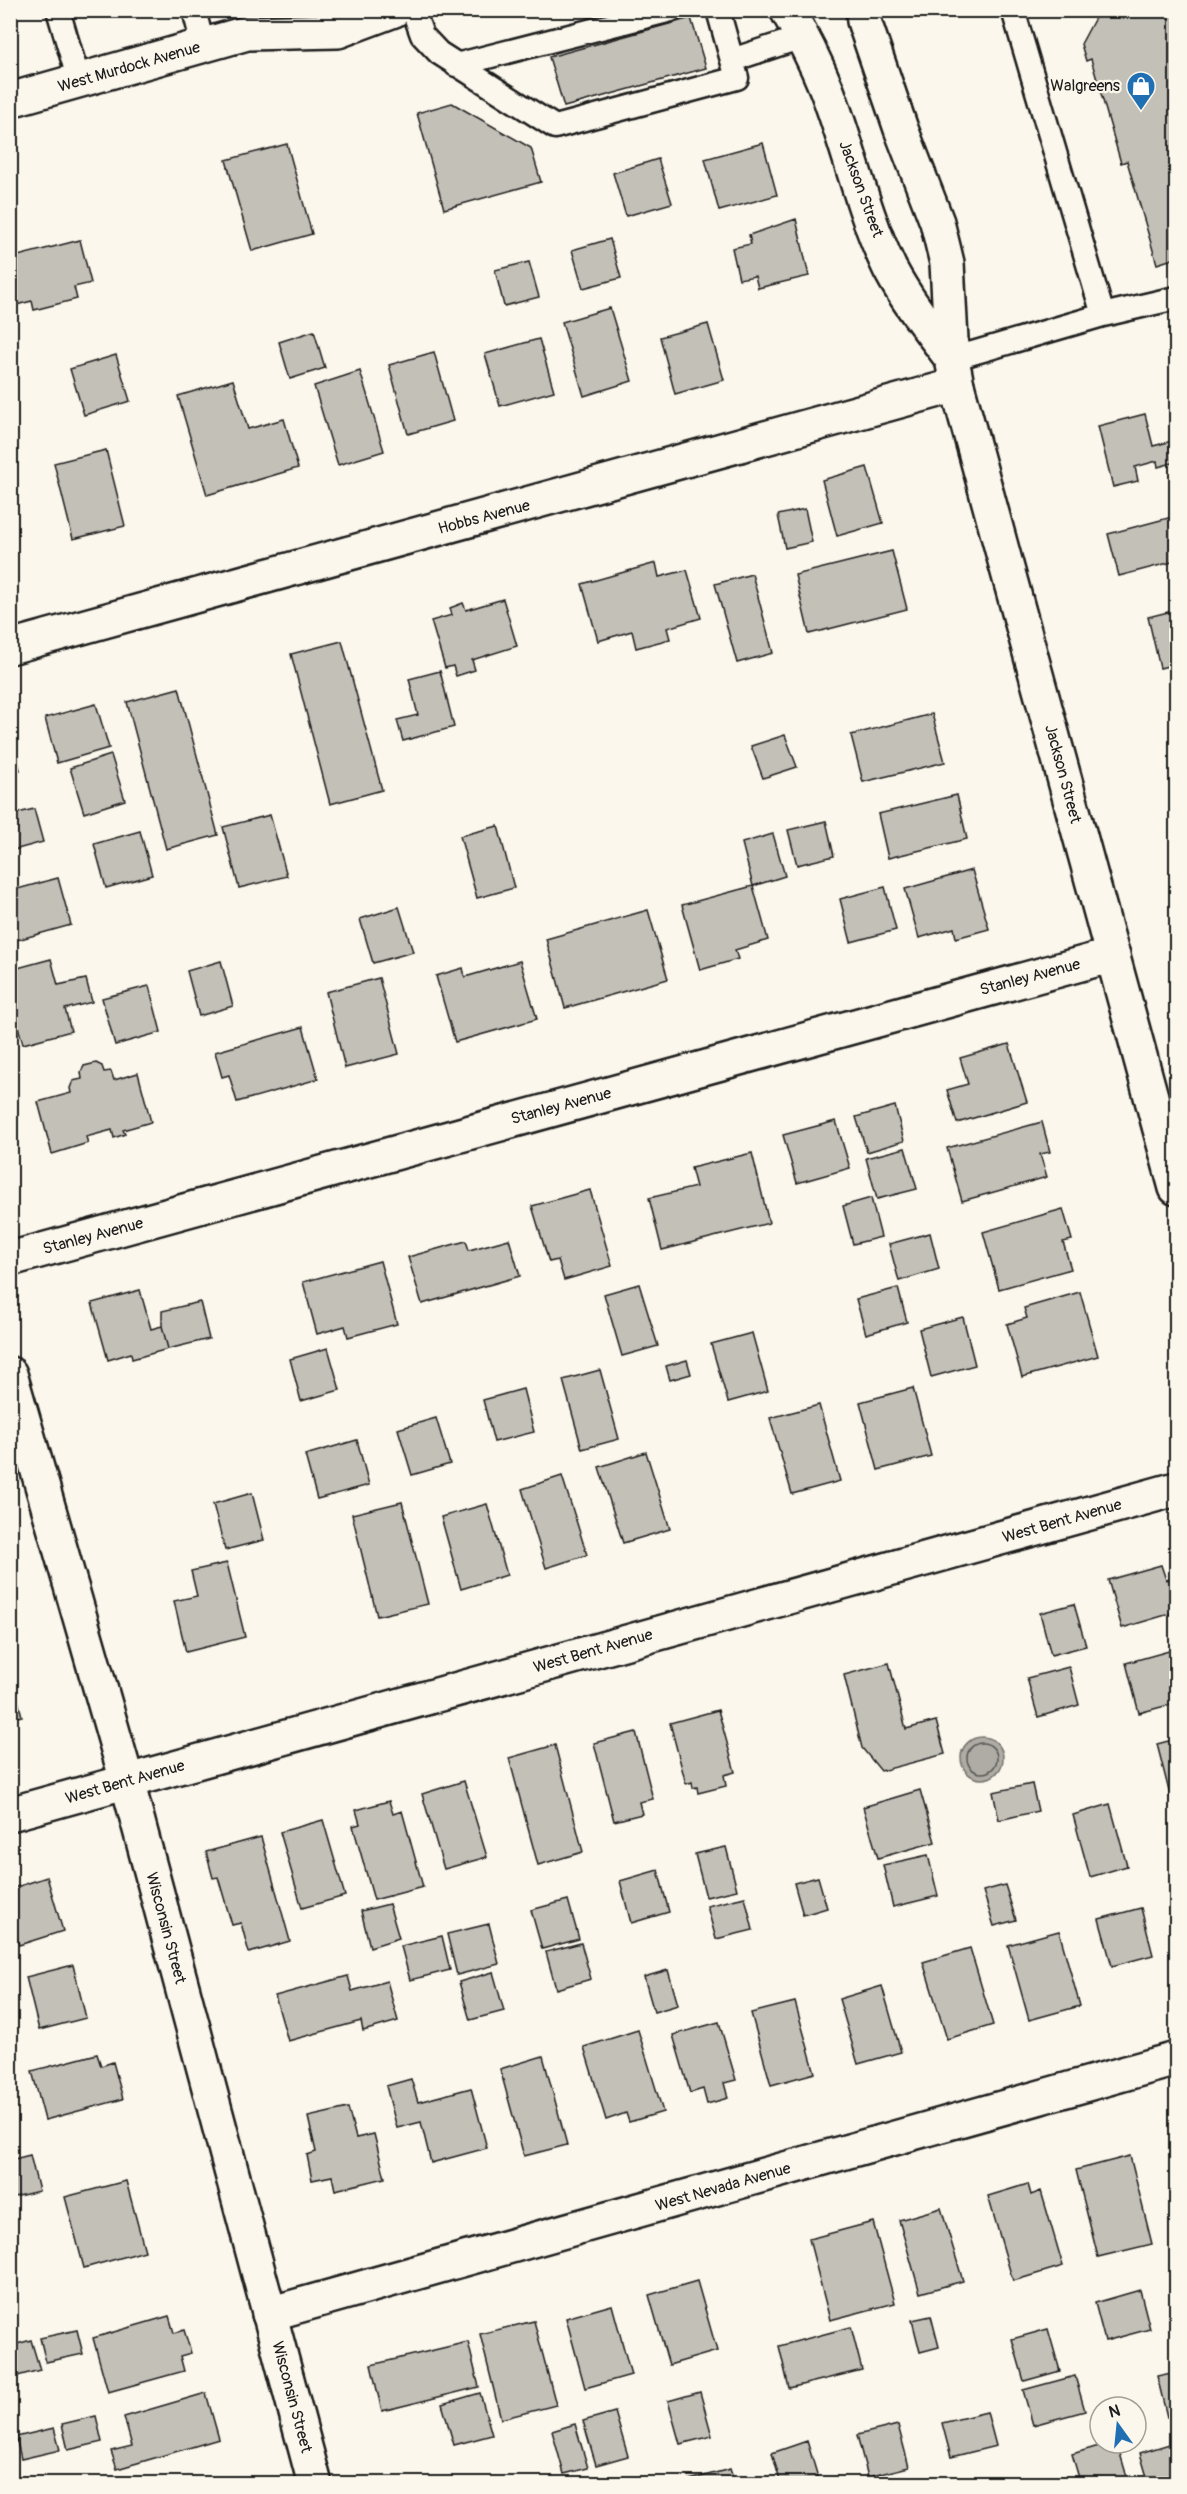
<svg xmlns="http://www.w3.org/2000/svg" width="1187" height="2494" font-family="Pangolin,sans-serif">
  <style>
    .water { fill: #afaca5; stroke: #74726e; stroke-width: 1.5 }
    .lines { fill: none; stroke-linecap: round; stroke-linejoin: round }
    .shore { stroke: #575653; stroke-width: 1.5 }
    .building { fill: #c3c0b8; stroke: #1c1c1c; stroke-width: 1.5 }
    .lane-casing { stroke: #1c1c1c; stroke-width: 27 }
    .street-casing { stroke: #1c1c1c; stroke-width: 38 }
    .secondary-casing { stroke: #1c1c1c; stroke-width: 38 }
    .primary-casing { stroke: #1c1c1c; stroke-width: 38 }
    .lane { stroke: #fbf7ec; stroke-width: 22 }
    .street { stroke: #fbf7ec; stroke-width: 33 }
    .secondary { stroke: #fbf7ec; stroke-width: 33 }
    .primary { stroke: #fbf7ec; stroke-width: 33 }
    .labels { text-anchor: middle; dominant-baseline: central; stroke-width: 4.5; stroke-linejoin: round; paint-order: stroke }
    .street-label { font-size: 16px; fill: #1c1c1c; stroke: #fbf7ec }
    .poi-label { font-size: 16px; fill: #1c1c1c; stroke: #fbf7ec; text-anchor: end }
  </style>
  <rect width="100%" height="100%" fill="#fbf7ec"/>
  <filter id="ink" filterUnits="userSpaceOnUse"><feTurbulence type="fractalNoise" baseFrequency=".0167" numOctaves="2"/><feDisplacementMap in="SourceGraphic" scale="12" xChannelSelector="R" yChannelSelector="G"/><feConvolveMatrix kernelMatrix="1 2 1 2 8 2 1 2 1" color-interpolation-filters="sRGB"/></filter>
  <g filter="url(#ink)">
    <path class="water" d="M961 1758a21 21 0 1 1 42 0a21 21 0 1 1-42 0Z"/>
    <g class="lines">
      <path class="shore" d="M967 1758a15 15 0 1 1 30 0a15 15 0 1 1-30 0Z"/>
    </g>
    <path class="building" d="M1112,10L1115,17L1136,10H1176V258L1157,264L1127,161L1121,163L1091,59L1086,61L1081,44L1096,16Z
      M691,18L706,68L564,107L549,57Z
      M452,103L531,148L541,182L444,209L417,113Z
      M763,143L777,195L719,211L705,159Z
      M287,144L312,234L252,251L226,160Z
      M658,159L672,203L626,216L613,173Z
      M796,219L809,276L758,288L755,276L739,279L732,248L751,244L749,235Z
      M610,239L621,278L583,288L572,250Z
      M80,240L91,283L74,287L77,299L34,310L32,301L16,305L10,283V258Z
      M529,262L539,297L504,306L495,270Z
      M610,308L632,381L584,396L562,322Z
      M708,324L724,380L675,394L660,337Z
      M314,331L325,368L290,379L279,342Z
      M539,339L554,391L500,406L485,354Z
      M434,352L453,421L408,434L389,365Z
      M116,355L130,401L84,415L70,369Z
      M360,371L384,451L338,465L314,386Z
      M233,380L248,429L284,419L298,468L207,495L178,396Z
      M1145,414L1153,446L1176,440V462L1158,467L1157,461L1135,467L1138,481L1113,487L1098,426Z
      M106,450L125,526L73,539L54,463Z
      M867,467L883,523L837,536L822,480Z
      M805,509L812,542L785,548L778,515Z
      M1176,516V561L1119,576L1108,534Z
      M892,551L907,609L809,634L795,575Z
      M656,563L659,577L687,570L701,618L667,628L670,639L636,648L632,631L598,641L582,584Z
      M752,574L773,653L737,663L715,584Z
      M503,599L517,646L472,660L475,670L456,676L453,666L445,668L431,621L452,615L450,608L463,603L466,610Z
      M1176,610V664L1160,668L1148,617Z
      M342,641L382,790L330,804L291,654Z
      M440,671L454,727L403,741L397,720L418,715L409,679Z
      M179,688L218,835L166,849L127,702Z
      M96,704L109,748L57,763L45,718Z
      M932,714L945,762L863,782L851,735Z
      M10,733L20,770L10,773Z
      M785,735L797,767L763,778L751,746Z
      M111,755L125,800L84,813L70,768Z
      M957,795L967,839L888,858L878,814Z
      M34,809L43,842L10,851V815Z
      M270,815L287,876L239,888L223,827Z
      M826,821L834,856L797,865L788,830Z
      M498,826L514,888L477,898L460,836Z
      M140,831L152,875L106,888L94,844Z
      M773,834L785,876L753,886L742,843Z
      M972,870L989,929L956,938L954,928L919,938L905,889Z
      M58,878L71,925L10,942V891Z
      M753,886L768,940L735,950L738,959L700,970L682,905Z
      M885,887L896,930L851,942L840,899Z
      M399,907L413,952L373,963L360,919Z
      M648,910L668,979L565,1008L546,939Z
      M51,959L58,985L86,979L92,1002L65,1009L71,1031L23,1044L10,999V970Z
      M221,961L233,1006L199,1016L187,971Z
      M520,961L537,1019L455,1042L436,976L463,968L465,977Z
      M379,978L399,1054L345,1068L326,992Z
      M149,986L161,1032L115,1045L102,998Z
      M303,1027L318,1079L237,1102L229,1075L222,1077L215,1052Z
      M1009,1044L1027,1102L957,1123L947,1090L968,1084L960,1058Z
      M96,1063L102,1066L104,1072L111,1071L114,1080L138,1073L151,1122L123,1130L125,1134L114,1138L112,1130L86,1137L88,1143L52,1154L38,1102L71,1093L70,1088L73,1081L82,1079L81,1072L84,1066Z
      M895,1106L904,1141L867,1152L856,1117Z
      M836,1121L850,1168L797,1183L783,1135Z
      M1042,1122L1050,1152L1040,1154L1047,1177L962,1201L947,1148Z
      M905,1148L917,1189L877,1199L866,1158Z
      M752,1153L769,1223L662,1250L649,1198L696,1187L691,1168Z
      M590,1190L612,1266L564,1280L558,1260L549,1262L532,1206Z
      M871,1198L881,1237L853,1244L843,1206Z
      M1063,1209L1072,1240L1063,1242L1071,1269L999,1289L983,1232Z
      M930,1233L939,1269L899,1281L889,1244Z
      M509,1239L520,1276L422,1304L408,1257L466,1241L469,1250Z
      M380,1261L397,1324L348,1337L345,1326L317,1334L303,1282Z
      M639,1284L658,1346L622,1356L604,1294Z
      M898,1288L907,1322L866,1334L856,1299Z
      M140,1290L151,1329L162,1326L168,1349L132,1359L131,1353L108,1360L92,1303Z
      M1080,1292L1098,1356L1022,1377L1007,1324L1027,1318L1024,1308Z
      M200,1302L209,1339L168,1349L162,1326V1311Z
      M963,1317L975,1365L931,1377L919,1329Z
      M752,1333L768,1391L728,1402L711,1344Z
      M328,1348L340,1390L301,1401L290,1359Z
      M687,1360L691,1374L670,1380L666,1366Z
      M600,1370L619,1439L582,1449L563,1380Z
      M913,1388L931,1456L878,1470L860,1402Z
      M523,1389L534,1432L494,1442L483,1400Z
      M819,1405L840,1481L792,1494L770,1418Z
      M436,1418L450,1464L412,1475L398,1429Z
      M357,1440L369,1485L317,1499L305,1455Z
      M646,1452L670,1529L623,1543L599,1467Z
      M562,1476L587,1555L546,1568L522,1489Z
      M252,1493L264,1540L225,1550L213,1504Z
      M402,1502L428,1604L377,1616L352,1514Z
      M487,1504L507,1575L461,1589L441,1517Z
      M227,1563L245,1637L186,1652L174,1601L197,1596L191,1571Z
      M1161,1565L1166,1580L1176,1578V1612L1122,1628L1108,1580Z
      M1074,1604L1086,1646L1051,1655L1040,1613Z
      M1176,1649V1703L1139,1713L1126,1663Z
      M889,1663L906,1729L936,1721L945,1754L881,1771L862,1748L844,1675Z
      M1069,1667L1079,1705L1038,1717L1027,1678Z
      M10,1670L22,1716L10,1719Z
      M718,1710L735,1772L724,1775L726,1786L698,1793L697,1787L693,1788L692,1782L686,1784L670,1723Z
      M636,1732L653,1799L639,1802L642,1814L614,1821L594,1743Z
      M1176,1739V1802L1172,1803L1157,1744Z
      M555,1745L583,1852L538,1865L509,1758Z
      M464,1781L487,1857L444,1869L422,1794Z
      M1032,1784L1038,1811L999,1820L993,1792Z
      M920,1790L935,1842L878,1858L863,1807Z
      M389,1801L393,1814L402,1811L423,1887L374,1900L353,1826L360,1824L356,1810Z
      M1110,1804L1127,1866L1090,1877L1073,1815Z
      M323,1820L345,1896L302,1908L280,1832Z
      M261,1837L290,1941L249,1953L241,1923L232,1925L218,1877L213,1878L206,1852Z
      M726,1847L737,1890L706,1897L695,1854Z
      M928,1855L938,1896L893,1907L883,1865Z
      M658,1870L669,1912L631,1923L620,1881Z
      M47,1877L63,1931L19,1945L10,1918V1889Z
      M818,1877L827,1908L803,1915L794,1883Z
      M1005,1885L1016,1920L994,1926L983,1891Z
      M745,1897L753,1930L716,1939L707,1906Z
      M568,1900L579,1939L542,1949L531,1910Z
      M389,1904L399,1938L370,1947L361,1911Z
      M1141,1908L1153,1955L1112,1966L1099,1919Z
      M489,1924L499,1964L457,1975L447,1934Z
      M1059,1931L1080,2006L1029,2020L1008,1945Z
      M442,1936L450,1970L410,1980L401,1946Z
      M581,1943L591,1979L556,1989L546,1952Z
      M970,1948L993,2025L947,2039L923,1962Z
      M73,1965L86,2018L39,2030L26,1977Z
      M668,1970L678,2005L654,2012L644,1977Z
      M493,1972L504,2011L470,2020L459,1982Z
      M348,1976L352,1991L387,1981L398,2021L363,2031L361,2021L288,2041L275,1996Z
      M882,1986L901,2052L858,2064L839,1999Z
      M795,2002L815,2073L771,2085L751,2013Z
      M719,2022L736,2080L724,2083L728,2098L707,2104L703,2089L690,2093L673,2035Z
      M638,2030L663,2112L629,2122L626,2113L606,2120L584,2047Z
      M97,2054L101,2066L113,2062L123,2099L45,2120L32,2071Z
      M543,2056L567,2145L524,2156L500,2069Z
      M411,2079L418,2102L471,2088L487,2148L431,2163L421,2122L397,2128L386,2086Z
      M348,2108L356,2138L374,2134L385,2178L335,2190L332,2176L312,2180L307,2155L316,2152L308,2117Z
      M30,2155L39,2191L10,2198V2160Z
      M1130,2156L1152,2244L1098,2257L1076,2170Z
      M126,2181L145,2251L84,2268L65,2197Z
      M1028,2184L1031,2195L1041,2191L1063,2266L1013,2281L988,2196Z
      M941,2208L963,2281L920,2293L899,2220Z
      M873,2222L895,2303L830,2320L809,2239Z
      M697,2281L717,2351L669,2365L649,2295Z
      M1140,2290L1150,2329L1105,2341L1095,2303Z
      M612,2305L631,2375L585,2388L566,2318Z
      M169,2316L174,2333L184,2330L191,2353L180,2356L184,2371L108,2392L93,2338Z
      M931,2316L939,2347L920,2352L912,2320Z
      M534,2321L556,2405L501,2419L480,2334Z
      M851,2327L862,2370L789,2388L779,2346Z
      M1048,2329L1060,2371L1024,2381L1012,2339Z
      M77,2330L83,2354L46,2362L40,2338Z
      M31,2340L40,2370L10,2378V2346Z
      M468,2342L479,2387L382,2411L371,2365Z
      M1176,2372V2415L1167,2417L1157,2376Z
      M1075,2376L1085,2411L1033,2425L1023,2390Z
      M700,2392L712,2436L680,2444L668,2401Z
      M206,2393L219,2439L117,2469L111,2451L132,2446L124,2417Z
      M480,2393L492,2435L454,2445L442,2404Z
      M615,2412L628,2456L596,2465L583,2421Z
      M987,2412L996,2446L951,2457L942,2423Z
      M96,2416L102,2442L68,2450L62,2424Z
      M575,2424L588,2468L564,2474L552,2431Z
      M898,2425L909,2467L868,2477L857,2435Z
      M54,2428L60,2450L21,2459L16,2437Z
      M807,2441L820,2484H781L772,2453Z
      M1176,2442V2484H1149L1140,2453Z
      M1109,2443H1117L1129,2484H1064L1079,2478L1072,2454Z
      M730,2469L735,2484H690L689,2480Z"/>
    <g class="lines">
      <g class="lane-casing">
        <path id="lane" d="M58,10L79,81
          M194,10L203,45
          M413,10L422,35L439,53L555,127L737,78L718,10
          M732,60L802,37
          M456,65L671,10
          M1103,315L1176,298
          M952,359L1103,315L1013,10"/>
      </g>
      <g class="street-casing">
        <path id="street" d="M10,647L957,385
          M10,1259L1113,955
          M10,1814L1176,1489
          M269,2314L1176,2059"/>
      </g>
      <g class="secondary-casing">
        <path id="secondary" d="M10,1374L127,1781L315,2484"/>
      </g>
      <g class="primary-casing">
        <path id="primary" d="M787,10C802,35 815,61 826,88C849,147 862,211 890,269C907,301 930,330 952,359
          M863,10L864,21L901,129L937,222L947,263L952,359L957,385L1176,1188
          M10,100L247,33L338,31L394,10"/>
      </g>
      <use href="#lane" class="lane"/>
      <use href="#street" class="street"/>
      <use href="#secondary" class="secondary"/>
      <use href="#primary" class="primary"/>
    </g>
  </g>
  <defs>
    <g id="shop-pin" transform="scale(1.5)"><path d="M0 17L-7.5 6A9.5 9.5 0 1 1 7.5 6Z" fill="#1f6fb2" stroke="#fbf7ec"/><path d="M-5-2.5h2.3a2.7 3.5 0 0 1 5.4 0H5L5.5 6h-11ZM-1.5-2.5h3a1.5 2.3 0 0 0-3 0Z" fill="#fff"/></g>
  </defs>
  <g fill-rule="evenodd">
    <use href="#shop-pin" x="1141" y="86"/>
  </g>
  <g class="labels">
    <g class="street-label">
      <text transform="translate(129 67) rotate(-16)">West Murdock Avenue</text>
      <text transform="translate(861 189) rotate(70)">Jackson Street</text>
      <text transform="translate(484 517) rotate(-15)">Hobbs Avenue</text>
      <text transform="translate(1063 774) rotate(75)">Jackson Street</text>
      <text transform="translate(1030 977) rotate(-15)">Stanley Avenue</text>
      <text transform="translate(561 1106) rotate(-15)">Stanley Avenue</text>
      <text transform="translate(93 1236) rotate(-15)">Stanley Avenue</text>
      <text transform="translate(1062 1521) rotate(-16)">West Bent Avenue</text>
      <text transform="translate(593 1651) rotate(-16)">West Bent Avenue</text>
      <text transform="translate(125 1782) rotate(-16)">West Bent Avenue</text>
      <text transform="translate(166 1928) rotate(75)">Wisconsin Street</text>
      <text transform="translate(723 2187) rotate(-16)">West Nevada Avenue</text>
      <text transform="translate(292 2397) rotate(75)">Wisconsin Street</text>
    </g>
    <g class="poi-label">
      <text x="1120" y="86">Walgreens</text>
    </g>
  </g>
  <rect width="1187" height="2494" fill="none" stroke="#fbf7ec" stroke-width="36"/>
  <rect x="18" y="18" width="1151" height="2458" fill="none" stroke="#1c1c1c" stroke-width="2" filter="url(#ink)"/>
  <g transform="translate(1118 2425) rotate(345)"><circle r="28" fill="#fbf7ec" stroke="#a29f99" stroke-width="1.5"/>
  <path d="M0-4.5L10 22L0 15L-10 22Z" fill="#1f6fb2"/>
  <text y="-9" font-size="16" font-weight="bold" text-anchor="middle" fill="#1c1c1c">N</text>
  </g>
</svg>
